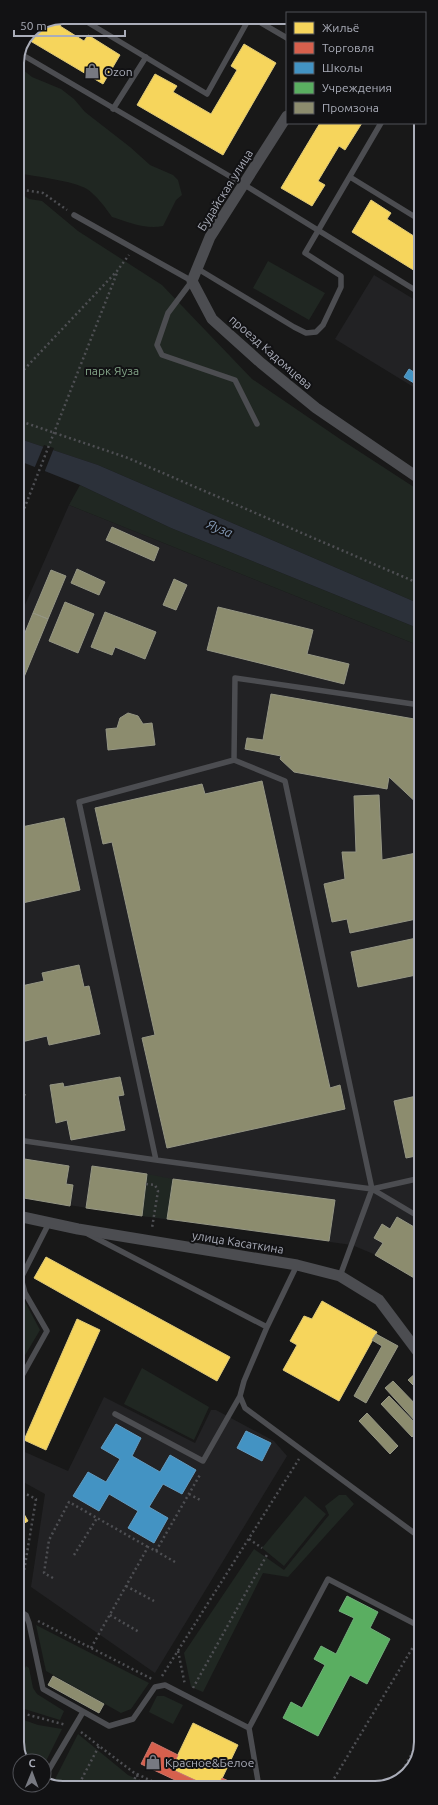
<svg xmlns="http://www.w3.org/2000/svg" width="438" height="1805" font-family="Ubuntu,sans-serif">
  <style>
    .built { fill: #222224 }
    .green { fill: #202722 }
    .water { fill: #2c313a }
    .pier { fill: #181818 }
    .homes { fill: #f6d55c; stroke: #dfc978 }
    .shops { fill: #d6604d; stroke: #c9776d }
    .schools { fill: #4393c3; stroke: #629bc0 }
    .public { fill: #5aae61; stroke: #72ae7b }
    .industry { fill: #8c8c6e; stroke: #959684 }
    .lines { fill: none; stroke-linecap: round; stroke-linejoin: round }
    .path { stroke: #4e4f53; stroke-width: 2.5; stroke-dasharray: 2 3; stroke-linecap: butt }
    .service { stroke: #4c4d51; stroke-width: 5.5 }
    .minor { stroke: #4c4d51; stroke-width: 11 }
    .path-bridge { stroke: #4e4f53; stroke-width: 2.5; stroke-dasharray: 2 3; stroke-linecap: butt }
    .labels { text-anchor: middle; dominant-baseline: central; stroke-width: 4; stroke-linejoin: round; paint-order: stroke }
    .poi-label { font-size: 12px; fill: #aaadb9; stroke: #121214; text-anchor: start }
    .street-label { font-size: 12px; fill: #aaadb9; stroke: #121214 }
    .park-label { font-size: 12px; fill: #82a387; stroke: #121214 }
    .water-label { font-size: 13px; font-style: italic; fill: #8297b2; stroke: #121214 }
    .rim { fill: none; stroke: #aaadb9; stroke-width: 2 }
  </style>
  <rect width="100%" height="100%" fill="#181818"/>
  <path class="built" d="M374,275L420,303V391L335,339Z
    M69,505L420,646L421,1282L376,1255L352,1245L113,1212L18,1197L17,623Z
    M104,1397L195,1443L211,1410H216L274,1441L287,1456L155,1673L31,1587L45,1494L18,1479V1449L68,1471Z"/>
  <path class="green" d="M17,65L32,77L61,89L74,99L85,112L130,147L150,165L173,175L178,180L182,195L176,200L163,226C146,230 128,222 112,217C105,207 97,196 87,189C74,181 34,176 17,173Z
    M17,191L29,199L42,201L78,231L162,285L252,379L340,439L420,491V604L98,465L17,438Z
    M268,261L325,293L309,320L253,288Z
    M80,485L171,528L420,629V646L69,505Z
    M147,1174L173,1179L167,1219L142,1216Z
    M18,1294L22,1296L40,1330L18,1367Z
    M142,1368L209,1407L194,1440L124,1404Z
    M339,1495H346L354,1504L288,1577L263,1573L203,1692L191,1687L184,1653L254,1549L284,1570L329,1515L325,1506Z
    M305,1496L326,1514L284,1566L262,1548Z
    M36,1625L149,1683L131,1709L121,1713L46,1671Z
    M26,1666L29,1668L33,1688L37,1694L64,1711L60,1720L18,1707V1683Z
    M157,1696H164L183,1705L173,1724L149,1712Z
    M18,1718L38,1725L62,1729L44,1765V1761H23L18,1751Z
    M78,1734L128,1775L153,1787L57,1788L52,1785Z"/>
  <path class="water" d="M17,438L98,465L420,604V629L171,528L80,485L17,460Z"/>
  <path class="pier" d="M44,445L54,448L44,473L34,469Z"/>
  <path class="homes" d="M63,17H66L60,26L84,41L88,35L120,55L103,84L27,39L31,30Z
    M244,44L276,63L223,155L137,105L155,74L177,86L173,92L211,114L237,70L231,66Z
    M320,123H362L345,150L339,146L318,181L325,185L312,206L281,188Z
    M371,200L391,213L387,219L420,240V274L352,232Z
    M46,1257L230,1357L217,1381L34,1278Z
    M322,1301L377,1332L339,1401L283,1370L297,1345L290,1341L304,1316L312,1319Z
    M77,1319L100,1330L46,1450L24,1440Z
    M421,1474V1488L414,1481Z
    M20,1507L28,1521L18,1527V1508Z
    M193,1723L238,1745L218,1787H210L171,1769Z"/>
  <path class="shops" d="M152,1742L178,1755L171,1769L210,1787H190L141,1764Z
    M222,1778L242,1787H218Z"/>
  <path class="schools" d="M409,369L420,376L419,386L404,377Z
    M116,1424L141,1438L132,1456L160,1472L170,1455L196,1470L182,1494L163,1484L149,1507L168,1518L154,1543L128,1528L138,1511L109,1494L99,1511L73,1496L88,1472L106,1482L120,1459L101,1448Z
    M246,1431L271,1443L262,1461L237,1448Z"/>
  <path class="public" d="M347,1596L378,1612L370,1628L390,1639L367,1684L350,1675L318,1736L283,1718L291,1702L302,1708L325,1665L314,1659L321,1646L336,1654L354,1618L339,1611Z"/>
  <path class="industry" d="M112,527L159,548L154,561L106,540Z
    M77,569L105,582L99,595L71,583Z
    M51,570L66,576L48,619L33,613Z
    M174,579L187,585L176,610L163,605Z
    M65,602L94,614L78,653L49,641Z
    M218,607L313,630L307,654L349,664L344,684L207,650Z
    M105,612L156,632L145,659L115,647L112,655L91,647Z
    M33,613L48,619L17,694V652Z
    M271,694L420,720L421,807L389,777L387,789L294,772L280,759L281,756L245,749L247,738L263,740Z
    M128,713L138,716L143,724L152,723L155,745L108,750L106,729L117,728L120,718Z
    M262,781L330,1088L340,1085L345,1109L167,1148L142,1038L155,1035L112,842L103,844L95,808L202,784L205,794Z
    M379,795L382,860L421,852V918L350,933L347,919L332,922L324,884L345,879L342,852H356L354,796Z
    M64,818L80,890L18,904L17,828Z
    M421,937V974L358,987L351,952Z
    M79,965L84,987L89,986L100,1034L49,1045L47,1036L17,1043V987L44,981L42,973Z
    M120,1077L124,1095L118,1096L125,1130L71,1140L67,1120L56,1123L50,1085L63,1083L64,1087Z
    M18,1092L25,1094L18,1132Z
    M421,1095V1155L406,1158L394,1101Z
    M18,1158L69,1166L66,1184L73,1185L70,1206L18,1197Z
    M92,1166L147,1174L142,1216L86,1208Z
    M173,1179L335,1200L329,1241L167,1219Z
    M397,1217L421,1231V1282L375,1255L383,1243L374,1238L382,1224L390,1229Z
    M376,1334L398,1346L366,1403L354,1396L382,1346L372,1340Z
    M417,1372L421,1376V1393L408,1380Z
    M393,1381L421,1410V1418L416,1422L385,1388Z
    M389,1396L421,1429L412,1437L381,1404Z
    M367,1413L398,1446L390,1454L359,1421Z
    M53,1676L104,1704L99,1713L48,1685Z"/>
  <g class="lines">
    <path class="path" d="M17,189L43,193L67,210
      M81,364L117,273
      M17,377L117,271L129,255
      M17,420L128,458L420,584
      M146,1184L155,1185L158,1191L152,1228
      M18,1490L36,1499L19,1601
      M189,1494L202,1501
      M249,1539L262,1548
      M156,1551L175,1562
      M74,1555L97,1518
      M18,1572L24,1569
      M53,1578L44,1573L49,1540L69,1502L148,1547
      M126,1586L154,1601
      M110,1615L139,1632
      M38,1621L152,1679
      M91,1648L148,1547L156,1551L201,1473
      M178,1651L185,1685
      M162,1676L299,1459
      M193,1688L268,1553
      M18,1712L66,1725
      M81,1732L133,1772L164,1787
      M137,1775L141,1788
      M398,1779L421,1737
      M187,1787L188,1786
      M329,1787L419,1637
      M77,1788L99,1746
      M130,1788L137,1774"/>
    <path class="service" d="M83,17L82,19L207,94L250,17
      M251,17L287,38
      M21,54L243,184L420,293
      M113,109L146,57
      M350,177L420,220
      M74,215L192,281L168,313L157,345L162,355L235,380L257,424
      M198,269L294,327L306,333L316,332L323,325L341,287V276L305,253L381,123
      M234,760L235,678L420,705
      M18,1140L156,1160
      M421,1178L372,1189L421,1218
      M88,1234L267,1327
      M297,1265L267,1327L244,1381L240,1396L245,1408L421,1538
      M340,1276L372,1189L285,781L234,760L79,802L156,1160L372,1189
      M18,1383L47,1331L25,1293L21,1278L49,1223
      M115,1414L203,1461L240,1396
      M18,1610L26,1615L29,1623L43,1689L109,1726L133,1719L155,1687L165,1685L249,1728L259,1787
      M249,1728L328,1579L421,1627
      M44,1778L83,1712"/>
    <path class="minor" d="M287,116L210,237L192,281L212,319L261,363L316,408L420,479
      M18,1216L78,1229L297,1265L340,1276L379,1300L421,1356"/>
    <path class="path-bridge" d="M17,527L81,364"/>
  </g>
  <defs>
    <g id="shop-bare" transform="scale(1.2)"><path d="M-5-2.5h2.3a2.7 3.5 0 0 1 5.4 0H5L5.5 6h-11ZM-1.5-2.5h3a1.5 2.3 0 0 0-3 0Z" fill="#777981" stroke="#121214" stroke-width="2.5" paint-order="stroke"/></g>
  </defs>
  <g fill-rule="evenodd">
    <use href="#shop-bare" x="92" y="71"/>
    <use href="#shop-bare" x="153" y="1762"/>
  </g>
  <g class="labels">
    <g class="poi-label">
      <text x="104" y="71">Ozon</text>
      <text x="165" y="1762">Красное&amp;Белое</text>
    </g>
    <g class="street-label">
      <text transform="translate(225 190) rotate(-58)">Будайская улица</text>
      <text transform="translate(271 352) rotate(41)">проезд Кадомцева</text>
      <text transform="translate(238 1242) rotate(9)">улица Касаткина</text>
    </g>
    <g class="park-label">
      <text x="112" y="370">парк Яуза</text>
    </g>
    <g class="water-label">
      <text transform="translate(220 528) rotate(23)">Яуза</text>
    </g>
  </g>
  <path d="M0 0H438V1805H0ZM63 24H375A39 39 0 0 1 414 63V1742A39 39 0 0 1 375 1781H63A39 39 0 0 1 24 1742V63A39 39 0 0 1 63 24Z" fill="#121214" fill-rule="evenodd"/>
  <path class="rim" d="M63 24H375A39 39 0 0 1 414 63V1742A39 39 0 0 1 375 1781H63A39 39 0 0 1 24 1742V63A39 39 0 0 1 63 24Z"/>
  <rect x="286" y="12" width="140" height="112" fill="#121214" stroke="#4f5056"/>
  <rect x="294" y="22" width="20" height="12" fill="#f6d55c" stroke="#4f5056"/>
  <text x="322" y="32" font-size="12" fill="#aaadb9">Жильё</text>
  <rect x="294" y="42" width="20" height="12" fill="#d6604d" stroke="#4f5056"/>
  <text x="322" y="52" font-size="12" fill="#aaadb9">Торговля</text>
  <rect x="294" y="62" width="20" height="12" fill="#4393c3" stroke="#4f5056"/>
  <text x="322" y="72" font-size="12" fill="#aaadb9">Школы</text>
  <rect x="294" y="82" width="20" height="12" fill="#5aae61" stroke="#4f5056"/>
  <text x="322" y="92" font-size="12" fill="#aaadb9">Учреждения</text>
  <rect x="294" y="102" width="20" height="12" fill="#8c8c6e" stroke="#4f5056"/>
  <text x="322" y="112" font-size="12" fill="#aaadb9">Промзона</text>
  <g transform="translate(32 1773) rotate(1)"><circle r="19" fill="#121214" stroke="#4f5056"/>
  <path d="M0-3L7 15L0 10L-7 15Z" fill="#777981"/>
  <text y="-6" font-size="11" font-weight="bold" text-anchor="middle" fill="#aaadb9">С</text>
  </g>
  <path d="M14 30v6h111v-6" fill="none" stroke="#aaadb9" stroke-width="2"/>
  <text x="20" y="30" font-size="12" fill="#aaadb9" stroke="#121214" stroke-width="3" paint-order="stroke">50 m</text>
</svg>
